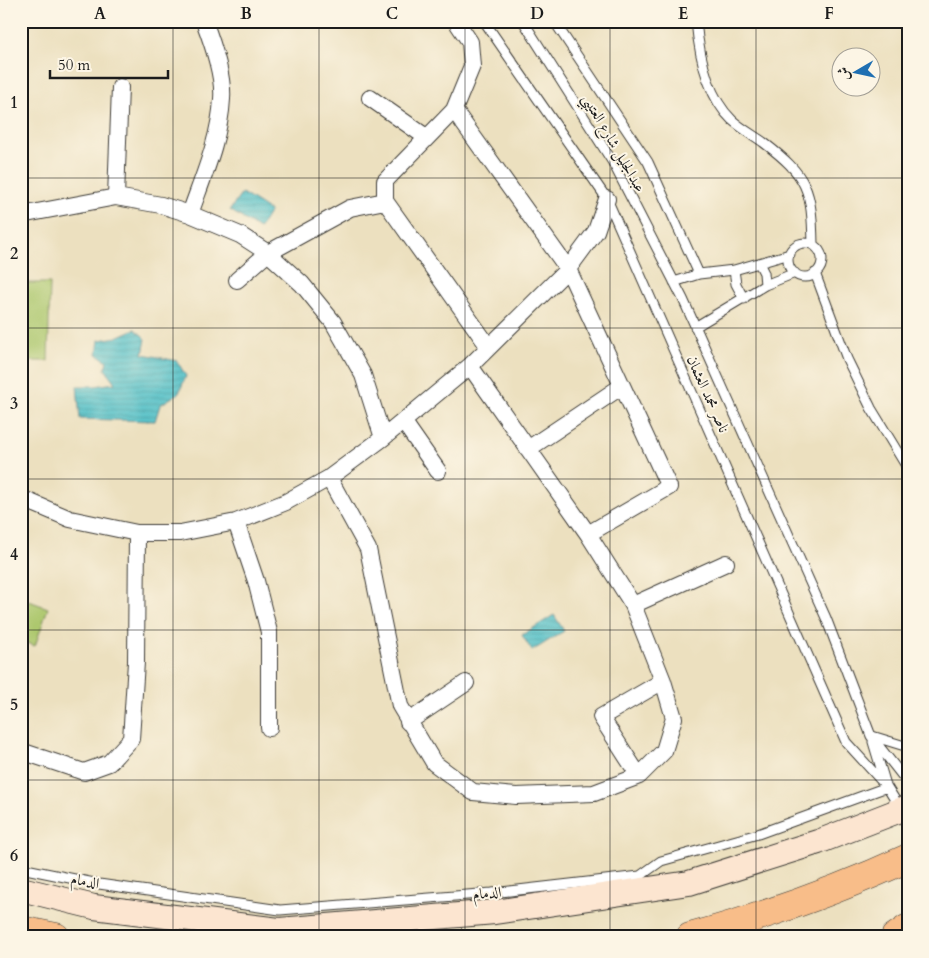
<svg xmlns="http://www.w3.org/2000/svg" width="929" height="958" font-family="Cardo,Amiri,serif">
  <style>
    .pitch { fill: #adc86e; stroke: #647245 }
    .water { fill: url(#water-rules); stroke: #376e72 }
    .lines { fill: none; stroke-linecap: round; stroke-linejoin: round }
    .lane-casing { stroke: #3b3934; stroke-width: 11 }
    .street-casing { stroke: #3b3934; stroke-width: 18 }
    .secondary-casing { stroke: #3b3934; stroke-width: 26 }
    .highway-casing { stroke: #3b3934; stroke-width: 29 }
    .lane { stroke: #fff; stroke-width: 9 }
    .street { stroke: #fff; stroke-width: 16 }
    .secondary { stroke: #fce5d0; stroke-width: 24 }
    .highway { stroke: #f8bd89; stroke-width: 28 }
    .grid { fill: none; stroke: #1c1c1c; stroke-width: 1; stroke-opacity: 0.55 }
    .labels { text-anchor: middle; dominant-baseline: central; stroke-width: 4; stroke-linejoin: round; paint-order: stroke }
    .street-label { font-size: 15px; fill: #1c1c1c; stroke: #fcf5e5 }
    .neatline { fill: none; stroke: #1c1c1c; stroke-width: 2 }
    .grid-label { font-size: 16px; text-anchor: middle; font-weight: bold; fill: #1c1c1c }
  </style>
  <defs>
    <pattern id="water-rules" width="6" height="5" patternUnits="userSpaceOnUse" patternTransform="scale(1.25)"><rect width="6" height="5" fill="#52c0c7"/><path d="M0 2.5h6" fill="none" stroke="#47a4aa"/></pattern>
  </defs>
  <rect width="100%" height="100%" fill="#fcf5e5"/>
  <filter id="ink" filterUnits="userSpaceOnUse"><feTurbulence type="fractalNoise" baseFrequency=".02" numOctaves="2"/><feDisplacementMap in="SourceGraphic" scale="10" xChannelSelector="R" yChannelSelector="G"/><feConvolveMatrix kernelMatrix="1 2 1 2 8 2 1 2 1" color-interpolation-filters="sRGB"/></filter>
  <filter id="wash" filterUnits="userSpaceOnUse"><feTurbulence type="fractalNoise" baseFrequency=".0096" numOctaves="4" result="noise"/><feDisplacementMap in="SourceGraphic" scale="20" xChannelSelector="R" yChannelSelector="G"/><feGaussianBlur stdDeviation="1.12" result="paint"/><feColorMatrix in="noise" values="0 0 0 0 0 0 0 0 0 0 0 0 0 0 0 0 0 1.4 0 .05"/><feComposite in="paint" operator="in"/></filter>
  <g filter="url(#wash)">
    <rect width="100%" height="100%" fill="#ece0bf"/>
    <path class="pitch" d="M21,283H50L48,361H21Z
      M21,598L48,608L35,646L21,641Z"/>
    <path class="water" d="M242,193L270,211L259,229L230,210Z
      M135,329L146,339L143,354L177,361L186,376L179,393L160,405L155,421L80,419L77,386H95L115,383L105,369L107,361L97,354L99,340L117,337Z
      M554,615L564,631L532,651L522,635Z"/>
  </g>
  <g filter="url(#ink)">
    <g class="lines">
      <g class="lane-casing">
        <path id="lane" d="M484,21L607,199L846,742L887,787L900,808
          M523,21L612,161L683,299L826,618L871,736L908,783
          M554,21L648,162L699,274
          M696,21C699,54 707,96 732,120C741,128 753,135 763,142C808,176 812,190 813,245
          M788 260a17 17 0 1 1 34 0a17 17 0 1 1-34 0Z
          M759,263L764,273L765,285
          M734,270L736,284L744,299
          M815,273L847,359L871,408L908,469
          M674,282L699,274L734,270L790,254
          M695,327L765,285L795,273
          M872,736L908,747
          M873,742L886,785
          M21,868L99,884L280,910L492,893L640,876L661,861L758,834L887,787"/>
      </g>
      <g class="street-casing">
        <path id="street" d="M456,21L470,42L472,66L454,110L385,181V201L489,347
          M370,98L426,137
          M454,110L568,269L669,487L588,534
          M116,197L120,87
          M190,214C203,177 220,138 222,99C224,77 212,42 204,21
          M21,215L116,197L161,205L190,214L240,235L268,253L302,284L333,322L363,375L383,438
          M237,280L268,253L350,208L385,201
          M403,421L438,471
          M528,449L622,386
          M329,478L368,549L400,706L434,763L473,792L516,796L594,793L639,776L664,751L674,718L663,681L633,605L588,534L470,366
          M21,498L70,519L137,533H180L236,522L286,502L329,478L383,438L470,366L568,269L596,231L607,199
          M236,522L256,581L269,632V728
          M633,605L726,563
          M408,722L466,683
          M21,751L84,772L109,763L131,739L136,662L137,533
          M639,776L601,717L663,681"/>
      </g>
      <g class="secondary-casing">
        <path id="secondary" d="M21,889L94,907L279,930L495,912L689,883L818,842L908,807"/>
      </g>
      <g class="highway-casing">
        <path id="highway" d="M21,930L56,937
          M690,937C765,916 837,891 908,858
          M895,937L908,928"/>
      </g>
      <use href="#lane" class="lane"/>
      <use href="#street" class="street"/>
      <use href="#secondary" class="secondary"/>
      <use href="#highway" class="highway"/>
    </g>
  </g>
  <path class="grid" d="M173,21V937M319,21V937M465,21V937M610,21V937M756,21V937M21,178H908M21,328H908M21,479H908M21,630H908M21,780H908"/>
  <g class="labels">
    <g class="street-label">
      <text transform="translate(614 143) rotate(60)">عبدالجليل شارع العتيبي</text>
      <text transform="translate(708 394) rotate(66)">ناصر محمد العثمان</text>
      <text transform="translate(85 881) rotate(11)">الدمام</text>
      <text transform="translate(487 893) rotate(-5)">الدمام</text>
    </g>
  </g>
  <rect width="929" height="958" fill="none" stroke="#fcf5e5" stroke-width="55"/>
  <g transform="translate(856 72) rotate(261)"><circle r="24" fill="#fcf5e5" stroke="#a29e95"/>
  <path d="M0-4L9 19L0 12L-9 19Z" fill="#1f6fb2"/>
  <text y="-8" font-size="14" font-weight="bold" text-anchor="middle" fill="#1c1c1c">ش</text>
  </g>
  <path d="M50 70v8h118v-8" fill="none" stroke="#1c1c1c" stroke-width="2.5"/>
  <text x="58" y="70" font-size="15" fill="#1c1c1c" stroke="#fcf5e5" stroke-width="4" paint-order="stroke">50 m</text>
  <rect x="28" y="28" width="874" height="902" class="neatline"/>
  <g class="grid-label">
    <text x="100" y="19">A</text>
    <text x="246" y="19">B</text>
    <text x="392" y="19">C</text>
    <text x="537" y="19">D</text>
    <text x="683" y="19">E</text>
    <text x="829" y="19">F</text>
    <text x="14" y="108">1</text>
    <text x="14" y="259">2</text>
    <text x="14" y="409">3</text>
    <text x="14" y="560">4</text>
    <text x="14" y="710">5</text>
    <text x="14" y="861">6</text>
  </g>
</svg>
